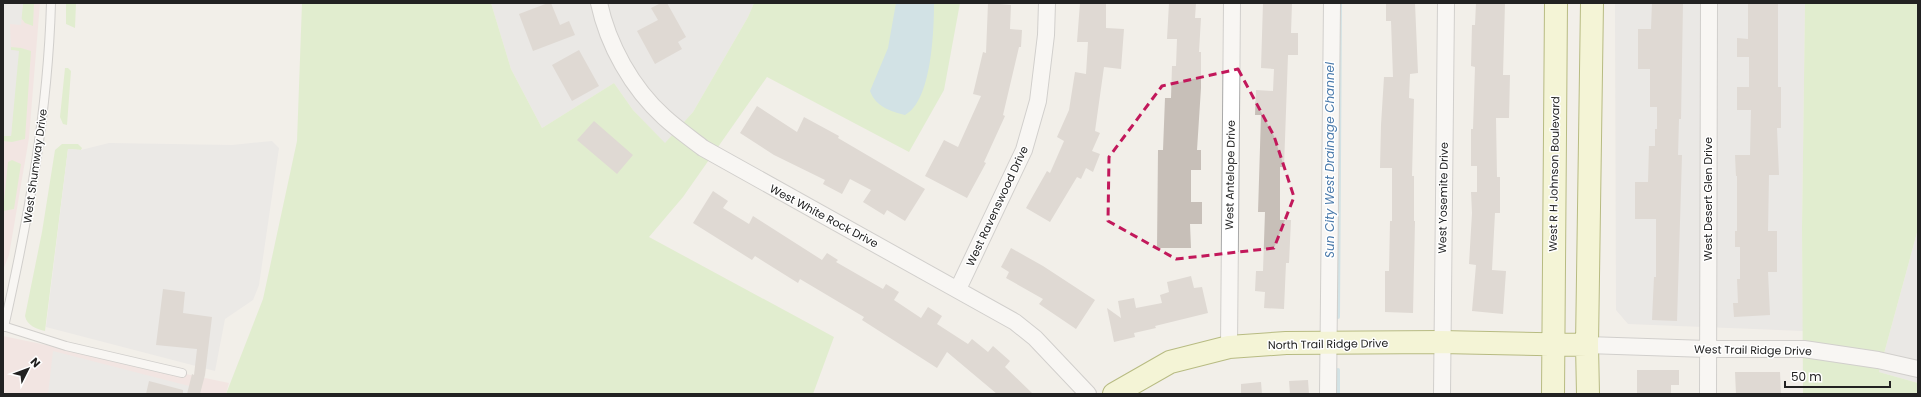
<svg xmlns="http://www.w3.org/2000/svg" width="1921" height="397" font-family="Poppins,sans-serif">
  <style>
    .residential { fill: #e0dfdf }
    .commercial { fill: #f2dad9 }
    .grass { fill: #cdebb0 }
    .parking { fill: #e2e2e2 }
    .water { fill: #aad3df }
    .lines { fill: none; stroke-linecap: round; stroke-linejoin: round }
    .stream { stroke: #aad3df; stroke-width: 4 }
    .building { fill: #c7bfb8 }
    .lane-casing { stroke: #a9a9a9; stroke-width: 10 }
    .street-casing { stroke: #a9a9a9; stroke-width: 18 }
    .secondary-casing { stroke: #707d05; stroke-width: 24 }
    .lane { stroke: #fff; stroke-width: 8 }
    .street { stroke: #fff; stroke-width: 16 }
    .secondary { stroke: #f7fabf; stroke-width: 22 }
    .marked { fill: none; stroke: #c2185b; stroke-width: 3; stroke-dasharray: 8 5; stroke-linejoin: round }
    .labels { text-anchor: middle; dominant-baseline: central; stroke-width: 3; stroke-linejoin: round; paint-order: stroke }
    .street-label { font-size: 11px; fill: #222; stroke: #fff }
    .water-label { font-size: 12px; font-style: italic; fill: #4a7aab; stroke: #fff }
  </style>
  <rect width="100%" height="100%" fill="#f2efe9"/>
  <path class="residential" d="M491,3H754L748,17L693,112L665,144L633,110L614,83L542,128L511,69Z
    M1615,3H1805L1802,227L1803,331L1628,324L1616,310Z
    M1918,229V383L1879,372Z"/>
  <path class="commercial" d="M3,3H40L29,138L9,255L3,270Z
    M3,336L229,383L226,394H3Z"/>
  <path class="grass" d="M23,3H34L33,26L25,23L21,18Z
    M66,3H76L75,28L66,24Z
    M302,3H491L511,69L542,128L614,83L633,110L665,143L693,112L748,17L754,3H960L944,90L909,152L767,77L683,197L649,237L834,337L813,394H226L263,299L297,141Z
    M1805,3H1918V229L1879,372L1918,383V394H1803L1802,227Z
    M11,47L21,48L31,51L25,139L12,142L3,141V136H11L18,51L11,50Z
    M65,68H68L71,71L67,125L63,124L60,117Z
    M62,144H78L82,148L81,150L68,149L45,331C37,329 27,326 25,316L42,232L55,150Z
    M12,160L21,164L14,209L3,211L8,162Z"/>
  <path class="parking" d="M3,3H23L21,25L10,24L11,50L19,51L11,136H3Z
    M272,141L279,148L259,285L253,300L225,319L215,371L46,327L68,149L81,150L109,143L232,145Z
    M53,351L197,388L195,394H48Z"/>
  <path class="water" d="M896,3H934C934,30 932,101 905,115C890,111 876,107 870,91L888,48Z"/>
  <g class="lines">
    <path class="stream" d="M1338,317L1340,3
      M1338,394V370"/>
  </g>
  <path class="building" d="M548,3H551L560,25L569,21L575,35L533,51L519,14Z
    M661,3H667L686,37L678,42L682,49L655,64L637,31L658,20L651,8Z
    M988,3L1011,5L1010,29L1022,30L1021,47H1019L1003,115L1005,116L984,162L986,163L967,198L925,176L944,140L958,147L981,96L973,94L983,52L986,53Z
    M1080,3H1106V28L1124,29L1121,69L1104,67L1095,131L1100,133L1092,151L1100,154L1093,172L1086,168L1081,179L1077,177L1050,222L1026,208L1047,171L1050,173L1064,141L1057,137L1069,110L1075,72L1086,74L1088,42H1077Z
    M1169,3H1196L1195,18H1201L1199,52H1201V88L1197,150H1201V170H1191V202H1202V224H1190L1191,248H1157L1158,150H1163L1165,98H1171L1172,66H1176L1177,39H1167Z
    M1263,3H1292L1291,33H1298V55H1288L1284,167H1280V220H1291L1289,263H1286L1284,309L1264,308L1265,292L1255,291L1256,271H1263L1265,212H1258L1261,115H1255L1256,90L1273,91L1274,69L1261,68Z
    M1386,3H1415L1418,73L1410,74L1409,98L1414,99L1412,176H1414V221H1415L1413,313L1385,312V271H1389L1390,221H1392V168H1380L1381,125L1384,77H1393L1391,21H1386Z
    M1476,3H1505L1503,75H1510L1509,118H1496L1497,177H1500V213H1495L1492,270L1506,271L1503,314L1472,311L1476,265L1469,264L1472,213L1471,192H1477V166H1471V129H1473L1475,67L1471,66L1472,25H1475Z
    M1652,3H1683L1681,119H1679L1678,155H1682L1677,321L1652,320L1654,277H1656V219H1635V182H1648L1649,146H1655V129H1657V107H1650V69H1638V29H1651Z
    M1748,3H1778V87H1781V128H1777L1779,175H1769L1768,231H1777V272H1768L1770,315L1734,317L1733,303H1738L1737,279H1740V247H1735V231H1737V176H1736L1735,155H1750L1751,110H1737V87H1749V57H1737V38L1748,39Z
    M579,50L599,86L572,101L552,65Z
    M757,106L797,132L804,117L839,136L838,138L925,189L905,221L887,210L884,215L863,202L871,190L850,179L842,194L823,184L825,180L774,155L740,133Z
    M594,121L633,155L617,174L577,140Z
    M713,191L728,201L723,208L749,224L753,216L822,260L827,253L838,260L836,262L883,289L886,284L899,292L894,300L921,318L928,307L942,316L937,324L968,344L972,339L988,352L993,346L1010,361L1005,367L1033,394H997L947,352L937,368L862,320L864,317L800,279L798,283L755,256L752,260L693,223Z
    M1011,248L1043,266L1095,300L1076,329L1039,304L1043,299L1006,278L1009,272L1001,267Z
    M1191,276L1194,288L1202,287L1208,313L1155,326L1156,328L1134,333L1135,337L1114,342L1107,308L1121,318L1118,301L1134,298L1136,308L1162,303L1160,295L1169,292L1167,282Z
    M163,289L185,292L183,313L212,317L205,375L200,394H187L192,374L194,375L197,349L156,345Z
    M1637,370H1679V385H1671V394H1637Z
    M1735,372H1780L1781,394H1736Z
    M1308,380L1309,394H1290L1289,381Z
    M149,381L183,390V394H146Z
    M1261,382L1262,394H1241V384Z"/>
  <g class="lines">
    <g class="lane-casing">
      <path id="lane" d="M3,326L66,346L182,373
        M4,327C28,220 48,113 51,3"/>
    </g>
    <g class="street-casing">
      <path id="street" d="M599,3C608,45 632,88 664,117C676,128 690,138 703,148L1015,322L1035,338L1088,394
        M958,289L1024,150L1038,101L1046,35L1047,3
        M1587,345L1707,349H1804L1878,360L1918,369
        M1229,347L1232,3
        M1328,394L1332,3
        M1442,394L1446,3
        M1708,394L1709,3"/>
    </g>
    <g class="secondary-casing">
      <path id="secondary" d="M1114,394L1170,362L1229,347L1286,343L1441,342L1587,345
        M1553,394L1556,3
        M1588,394L1587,345L1592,3"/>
    </g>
    <use href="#lane" class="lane"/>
    <use href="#street" class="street"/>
    <use href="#secondary" class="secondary"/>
  </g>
  <path d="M0 0H1921V397H0ZM1238,69L1274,136L1294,197L1274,248L1176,259L1108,221L1109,157L1162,86Z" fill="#f2efe9" fill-opacity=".55" fill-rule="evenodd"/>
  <path class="marked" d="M1238,69L1274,136L1294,197L1274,248L1176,259L1108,221L1109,157L1162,86Z"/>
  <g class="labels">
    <g class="street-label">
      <text transform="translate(35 166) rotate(-82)">West Shumway Drive</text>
      <text transform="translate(1554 174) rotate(-89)">West R H Johnson Boulevard</text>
      <text transform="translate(1230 175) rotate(-89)">West Antelope Drive</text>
      <text transform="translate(1443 198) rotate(-89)">West Yosemite Drive</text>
      <text transform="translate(1708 199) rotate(-90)">West Desert Glen Drive</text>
      <text transform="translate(997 206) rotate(-65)">West Ravenswood Drive</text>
      <text transform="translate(824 216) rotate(28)">West White Rock Drive</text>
      <text transform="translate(1328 344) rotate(-1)">North Trail Ridge Drive</text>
      <text transform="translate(1753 350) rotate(1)">West Trail Ridge Drive</text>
    </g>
    <g class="water-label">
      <text transform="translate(1329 160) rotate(-90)">Sun City West Drainage Channel</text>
    </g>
  </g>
  <rect width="1921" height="397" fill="none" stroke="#222222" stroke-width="8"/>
  <g transform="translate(28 369) rotate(48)" stroke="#ffffff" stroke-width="3" paint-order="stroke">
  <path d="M0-3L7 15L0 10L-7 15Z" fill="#222222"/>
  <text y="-6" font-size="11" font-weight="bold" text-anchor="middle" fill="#222222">N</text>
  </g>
  <path d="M1785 381v6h105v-6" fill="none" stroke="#222222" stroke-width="2"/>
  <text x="1791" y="381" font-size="12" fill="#222222" stroke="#ffffff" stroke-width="3" paint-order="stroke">50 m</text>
</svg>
